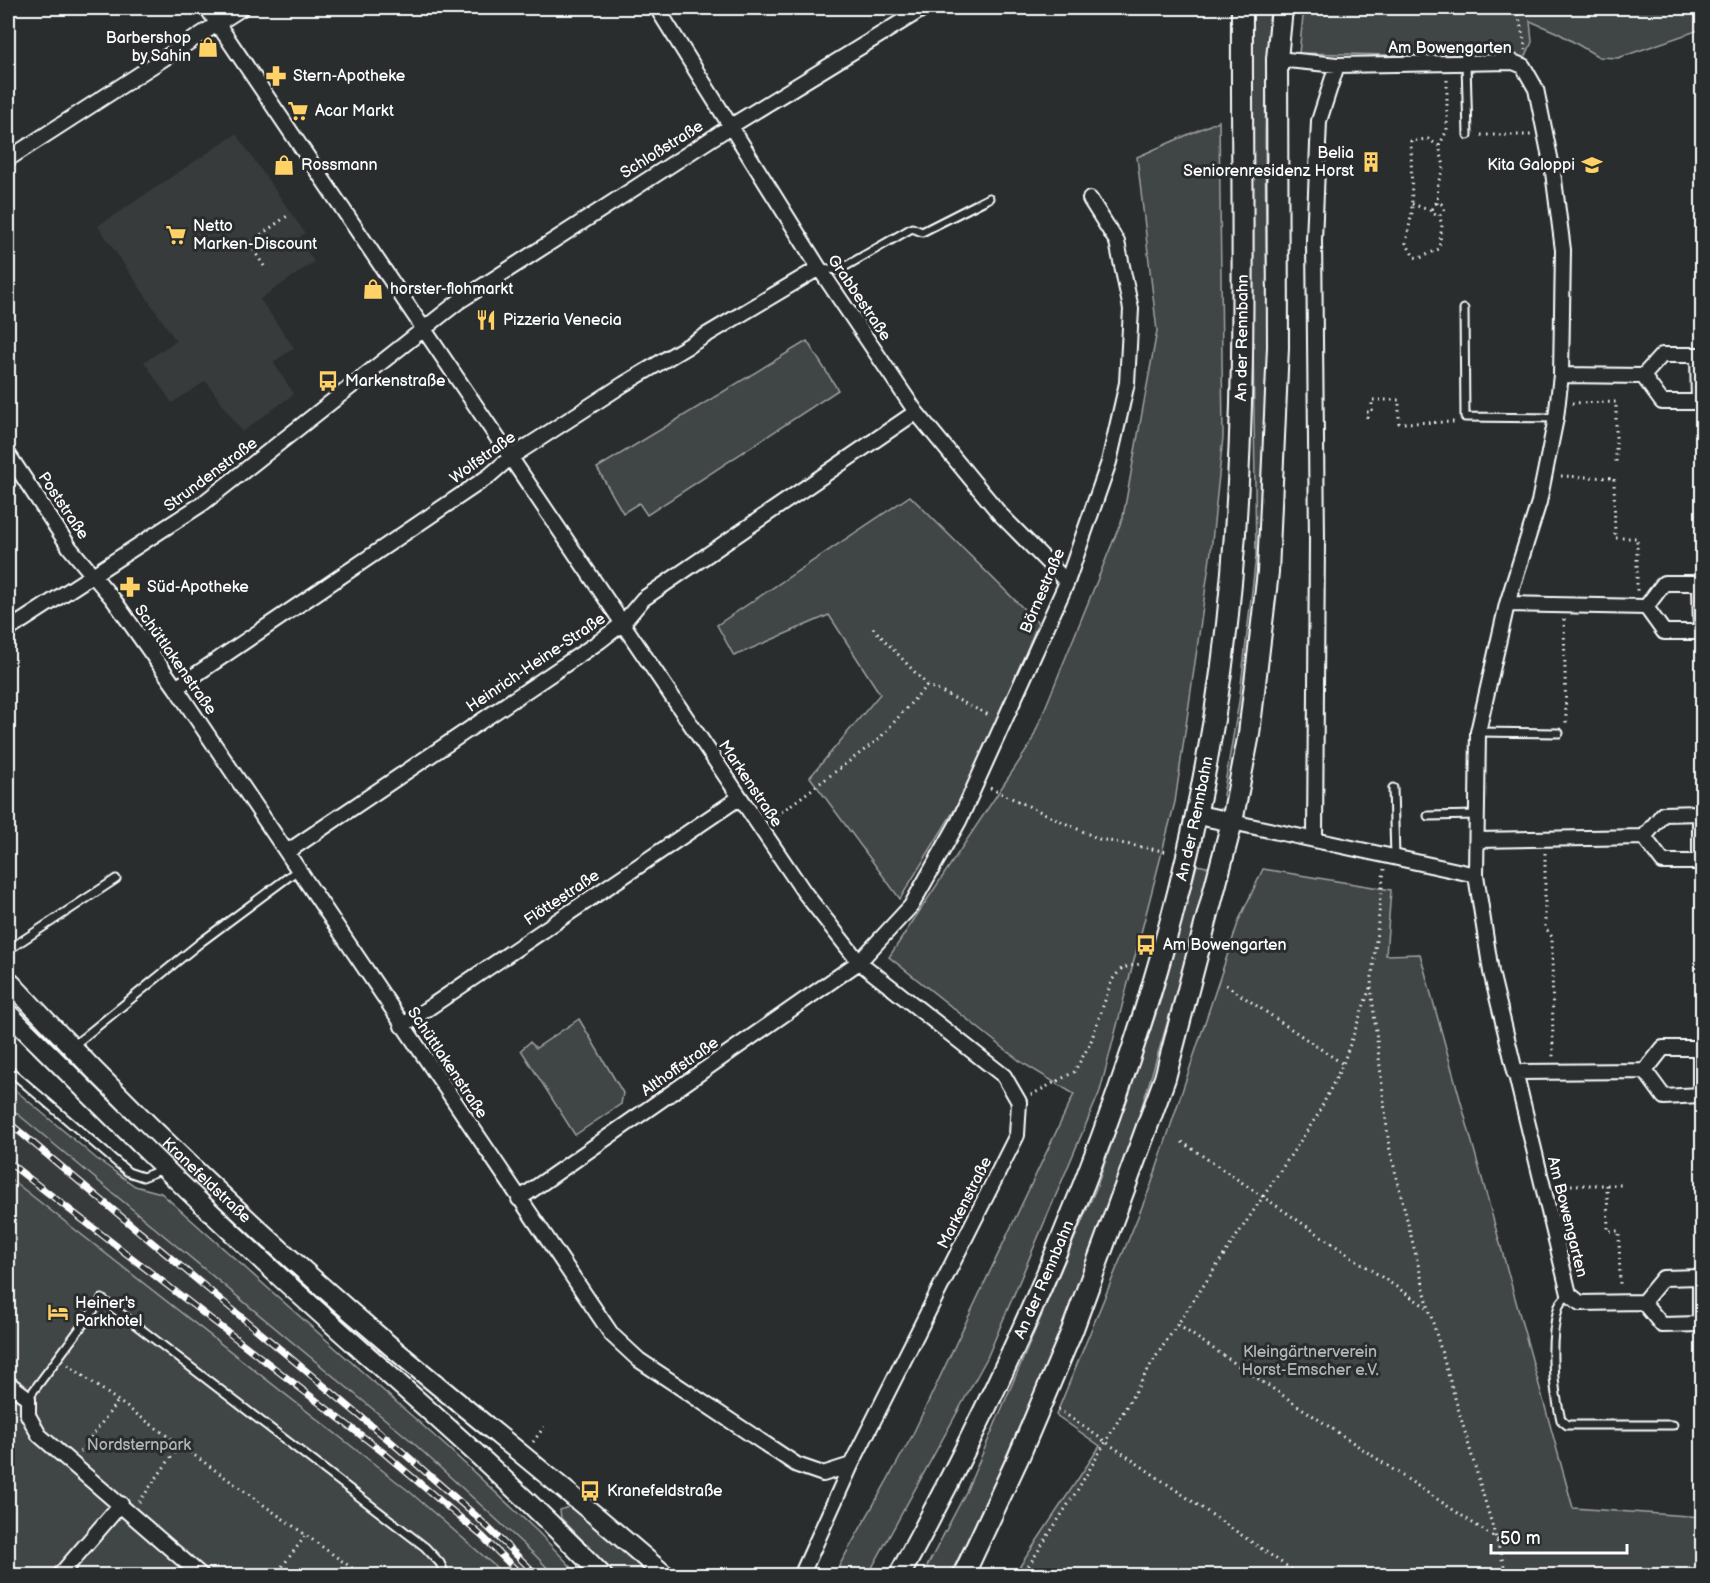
<svg xmlns="http://www.w3.org/2000/svg" width="1710" height="1583" font-family="'Balsamiq Sans',sans-serif">
  <style>
    .built { fill: #373a3b }
    .green { fill: #414445; stroke: #a0a2a2; stroke-width: 1.5 }
    .lines { fill: none; stroke-linecap: round; stroke-linejoin: round }
    .service-casing { stroke: #fff; stroke-width: 11 }
    .minor-casing { stroke: #fff; stroke-width: 18 }
    .tertiary-casing { stroke: #fff; stroke-width: 22 }
    .secondary-casing { stroke: #fff; stroke-width: 24 }
    .path { stroke: #fff; stroke-width: 3; stroke-dasharray: 1.5 4.5; stroke-linecap: butt }
    .service { stroke: #2a2d2e; stroke-width: 7 }
    .minor { stroke: #2a2d2e; stroke-width: 14 }
    .tertiary { stroke: #2a2d2e; stroke-width: 18 }
    .secondary { stroke: #2a2d2e; stroke-width: 20 }
    .rail-casing { stroke: #fff; stroke-width: 7 }
    .rail { stroke: #2a2d2e; stroke-width: 4.5; stroke-dasharray: 14; stroke-linecap: butt }
    .labels { text-anchor: middle; dominant-baseline: central; stroke-width: 6; stroke-linejoin: round; paint-order: stroke }
    .poi-label { font-size: 16px; fill: #fff; stroke: #2a2d2e; text-anchor: start }
    .street-label { font-size: 16px; fill: #fff; stroke: #2a2d2e }
    .park-label { font-size: 16px; fill: #b3b4b5; stroke: #2a2d2e }
  </style>
  <rect width="100%" height="100%" fill="#2a2d2e"/>
  <filter id="ink" filterUnits="userSpaceOnUse"><feTurbulence type="fractalNoise" baseFrequency=".0167" numOctaves="2"/><feDisplacementMap in="SourceGraphic" scale="12" xChannelSelector="R" yChannelSelector="G"/><feConvolveMatrix kernelMatrix="1 2 1 2 8 2 1 2 1" color-interpolation-filters="sRGB"/></filter>
  <g filter="url(#ink)">
    <path class="built" d="M236,134L305,233L300,237L309,249L307,251L314,262L260,299L294,348L273,362L294,394L242,432L206,381L172,403L144,362L176,341L98,226Z
      M8,1106L409,1439L535,1555L554,1575H505L410,1491L8,1177Z"/>
    <path class="green" d="M1253,8H1270C1260,139 1269,271 1268,403C1268,512 1258,625 1238,733C1236,747 1233,789 1225,798L1223,795L1239,702L1256,556L1251,199Z
      M1304,8H1702V29L1618,58L1599,57L1558,33L1530,21L1532,42L1525,58L1299,53Z
      M1219,121L1223,437L1211,551L1175,802L1100,1091L987,1358L868,1575H834L911,1438L1074,1094L1021,1062L889,957L1030,745L1123,517L1157,331L1137,157Z
      M807,341L838,390L647,515L639,503L623,513L597,468Z
      M910,496L1038,623L1000,715L958,804L900,899L810,777L880,694L829,615L734,656L717,625Z
      M1197,865L1212,868C1174,999 1138,1133 1088,1260C1047,1367 1001,1473 950,1575L922,1576L966,1492L1097,1186L1160,1002Z
      M1263,869L1391,890L1386,955L1420,954L1573,1508L1702,1517V1575H1014L1100,1446L1056,1415L1151,1185L1239,920Z
      M579,1019L623,1093L621,1104L575,1135L521,1050L530,1042L536,1048Z
      M8,1084L97,1159L135,1186L161,1193L448,1448L538,1532L579,1575H554L535,1555L409,1439L8,1106Z
      M8,1177L410,1492L505,1575H8Z
      M568,1507L572,1508L651,1575H616L561,1518L560,1510Z"/>
    <g class="lines">
      <g class="service-casing">
        <path id="service" d="M1466,63L1468,135
          M819,268L839,270L912,228L922,232L989,198
          M1464,309L1465,417L1556,418
          M1478,732L1559,733
          M1393,788L1395,857
          M1428,816L1477,815
          M8,950L116,879
          M73,1046L201,942L299,869
          M8,1069L128,1172L143,1177L163,1169
          M1569,1294C1565,1298 1559,1303 1558,1309C1549,1343 1553,1387 1561,1420L1567,1425H1673
          M28,1398L102,1299L425,1547L440,1563L446,1576"/>
      </g>
      <g class="minor-casing">
        <path id="minor" d="M207,8L804,892L859,962L1004,1076L1019,1102L1017,1135L851,1465L801,1576
          M657,8L819,268L916,412L1000,514L1067,582
          M1277,59L1337,65L1513,62L1523,66L1536,89L1553,172L1563,250L1561,375L1556,418L1539,502L1507,604L1478,732L1476,875L1491,972L1569,1294L1580,1303L1643,1302L1662,1325L1700,1324V1277L1663,1278L1643,1302
          M8,159L242,8
          M1561,375L1643,376L1662,402H1699L1698,355H1662L1643,376
          M8,454L70,548L113,599L176,688L612,1335L639,1360L797,1465L823,1474L851,1465
          M1507,604L1646,607L1664,632H1701L1700,583H1664L1646,607
          M8,630L202,504L458,302L731,126L924,8
          M176,688L489,476L511,457L624,384L819,268
          M1232,822L1476,875
          M1315,840L1317,539L1314,240L1319,121L1337,65
          M1477,840L1644,837L1663,862H1700V813L1663,814L1644,837
          M287,852L600,641L622,624L643,599L916,412
          M402,1026L739,798
          M1514,1072L1645,1071L1664,1097L1700,1095V1048H1663L1645,1071
          M519,1199L859,962L911,906L959,821L1067,582L1109,462L1127,383L1131,309L1117,242L1090,199
          M8,1383L28,1398V1415L39,1435L202,1576
          M59,1576L121,1504"/>
      </g>
      <g class="tertiary-casing">
        <g id="tertiary">
          <path d="M1198,815L1232,822"/>
          <path id="s1" d="M8,980C130,1111 258,1234 394,1349C484,1425 578,1498 666,1576"/>
          <path d="M8,1013C98,1103 188,1193 282,1279C390,1377 501,1471 603,1576"/>
        </g>
      </g>
      <g class="secondary-casing">
        <g id="secondary">
          <path id="s2" d="M899,1576C1069,1264 1203,929 1232,572C1248,385 1241,195 1242,8"/>
          <path d="M963,1576L1019,1456L1072,1331L1165,1078L1232,822L1249,734L1268,572L1278,347L1277,59L1282,8"/>
        </g>
      </g>
      <path class="path" d="M1517,8L1526,50
        M1481,135H1531
        M1439,146L1428,139L1411,141L1412,212L1406,243L1414,257L1420,258L1439,249L1442,225L1439,215
        M1432 209a6 6 0 1 1 12 0a6 6 0 1 1-12 0Z
        M1412,204L1432,211
        M1437,204L1438,183L1444,166L1439,146L1447,130V77
        M1702,239V340
        M264,266L249,243L290,214
        M1572,403L1616,402V463
        M1702,417V477
        M1367,418V412H1372V400H1399V423L1455,422
        M1561,476L1614,478L1615,538H1637V591
        M1564,619L1566,723
        M873,628L927,685L991,716
        M1701,646L1702,717
        M1701,724L1702,799
        M990,788L1099,839L1168,852
        M772,819L879,739L927,685
        M1545,853V927L1552,937L1553,1057
        M1226,985L1343,1064
        M1371,987L1389,1146L1429,1309L1507,1576
        M1031,1095L1074,1072L1090,1044L1112,980L1122,968L1140,964
        M1182,1142L1429,1309
        M1559,1185H1607L1608,1231H1619L1620,1287
        M1607,1185H1625
        M1702,1262V1129
        M1178,1325L1498,1540
        M68,1365L363,1576
        M1058,1409L1301,1576
        M533,1442L544,1427
        M80,1452L118,1401
        M139,1502L180,1445
        M275,1576L306,1535
        M1022,1576L1078,1489L1155,1358L1317,1116L1343,1064L1371,985L1384,869"/>
      <use href="#service" class="service"/>
      <use href="#minor" class="minor"/>
      <use href="#tertiary" class="tertiary"/>
      <use href="#secondary" class="secondary"/>
      <g class="rail-casing">
        <path id="rail" d="M8,1122L390,1441L476,1516L538,1576
          M8,1162L384,1453L483,1537L522,1576"/>
      </g>
      <use href="#rail" class="rail"/>
    </g>
  </g>
  <defs>
    <g id="shop-bare" transform="scale(1.62)"><path d="M-5-2.5h2.3a2.7 3.5 0 0 1 5.4 0H5L5.5 6h-11ZM-1.5-2.5h3a1.5 2.3 0 0 0-3 0Z" fill="#ffd166" stroke="#2a2d2e" stroke-width="2.5" paint-order="stroke"/></g>
    <g id="pharmacy-bare" transform="scale(1.62)"><path d="M-2-6h4v4h4v4h-4v4h-4v-4h-4v-4h4Z" fill="#ffd166" stroke="#2a2d2e" stroke-width="2.5" paint-order="stroke"/></g>
    <g id="supermarket-bare" transform="scale(1.62)"><path d="M-6-5.5h2.5l.6 2H6L4.5 2H-2.5L-4.4-4H-6ZM-1.5 3.2a1.3 1.3 0 1 0 .1 0ZM3 3.2a1.3 1.3 0 1 0 .1 0Z" fill="#ffd166" stroke="#2a2d2e" stroke-width="2.5" paint-order="stroke"/></g>
    <g id="building-bare" transform="scale(1.62)"><path d="M-4-6H4V6H1V3H-1V6H-4ZM-2.5-4.3h1.7v1.8h-1.7ZM.8-4.3h1.7v1.8H.8ZM-2.5-1h1.7V.8h-1.7ZM.8-1h1.7V.8H.8Z" fill="#ffd166" stroke="#2a2d2e" stroke-width="2.5" paint-order="stroke"/></g>
    <g id="school-bare" transform="scale(1.62)"><path d="M0-5L7-2L0 1L-7-2ZM-4 1L0 2.5L4 1V4Q0 6-4 4Z" fill="#ffd166" stroke="#2a2d2e" stroke-width="2.5" paint-order="stroke"/></g>
    <g id="restaurant-bare" transform="scale(1.62)"><path d="M-5-6h1v4h1v-4h1v4h1v-4h1v5L-1.5 .5V6h-2V.5L-5-1ZM5-6V6H3V1.5H1.5Q1.5-4 5-6Z" fill="#ffd166" stroke="#2a2d2e" stroke-width="2.5" paint-order="stroke"/></g>
    <g id="bus-bare" transform="scale(1.62)"><path d="M-5-6H5V4H4V6H2V4H-2V6H-4V4H-5ZM-3.5-4V0h7V-4ZM-3.5 1.2v1.5H-2V1.2ZM2 1.2v1.5H3.5V1.2Z" fill="#ffd166" stroke="#2a2d2e" stroke-width="2.5" paint-order="stroke"/></g>
    <g id="hotel-bare" transform="scale(1.62)"><path d="M-6-4.5h1.5V1H6V5H4.5V3h-9V5H-6ZM-4 0a1.8 1.8 0 1 1 3.6 0ZM.5 0V-2.5h3Q6-2.5 6 0Z" fill="#ffd166" stroke="#2a2d2e" stroke-width="2.5" paint-order="stroke"/></g>
  </defs>
  <g fill-rule="evenodd">
    <use href="#shop-bare" x="208" y="47"/>
    <use href="#pharmacy-bare" x="276" y="76"/>
    <use href="#supermarket-bare" x="298" y="111"/>
    <use href="#building-bare" x="1371" y="162"/>
    <use href="#shop-bare" x="284" y="165"/>
    <use href="#school-bare" x="1592" y="165"/>
    <use href="#supermarket-bare" x="176" y="235"/>
    <use href="#shop-bare" x="373" y="289"/>
    <use href="#restaurant-bare" x="486" y="320"/>
    <use href="#bus-bare" x="328" y="381"/>
    <use href="#pharmacy-bare" x="130" y="587"/>
    <use href="#bus-bare" x="1146" y="945"/>
    <use href="#hotel-bare" x="58" y="1312"/>
    <use href="#bus-bare" x="590" y="1491"/>
  </g>
  <g class="labels">
    <g class="poi-label">
      <text x="191" y="38" text-anchor="end">Barbershop<tspan x="191" dy="18">by Sahin</tspan></text>
      <text x="293" y="76">Stern-Apotheke</text>
      <text x="315" y="111">Acar Markt</text>
      <text x="1354" y="153" text-anchor="end">Belia<tspan x="1354" dy="18">Seniorenresidenz Horst</tspan></text>
      <text x="301" y="165">Rossmann</text>
      <text x="1575" y="165" text-anchor="end">Kita Galoppi</text>
      <text x="193" y="226">Netto<tspan x="193" dy="18">Marken-Discount</tspan></text>
      <text x="390" y="289">horster-flohmarkt</text>
      <text x="503" y="320">Pizzeria Venecia</text>
      <text x="345" y="381">Markenstraße</text>
      <text x="147" y="587">Süd-Apotheke</text>
      <text x="1163" y="945">Am Bowengarten</text>
      <text x="75" y="1303">Heiner's<tspan x="75" dy="18">Parkhotel</tspan></text>
      <text x="607" y="1491">Kranefeldstraße</text>
    </g>
    <g class="street-label">
      <text x="1450" y="48">Am Bowengarten</text>
      <text transform="translate(662 150) rotate(-32)">Schloßstraße</text>
      <text transform="translate(859 298) rotate(56)">Grabbestraße</text>
      <text stroke="none"><textPath href="#s2" startOffset="1300">An der Rennbahn</textPath></text>
      <text transform="translate(483 458) rotate(-36)">Wolfstraße</text>
      <text transform="translate(211 475) rotate(-37)">Strundenstraße</text>
      <text transform="translate(63 506) rotate(56)">Poststraße</text>
      <text transform="translate(1043 591) rotate(-67)">Börnestraße</text>
      <text transform="translate(175 660) rotate(55)">Schüttlakenstraße</text>
      <text transform="translate(536 663) rotate(-34)">Heinrich-Heine-Straße</text>
      <text transform="translate(750 784) rotate(56)">Markenstraße</text>
      <text stroke="none"><textPath href="#s2" startOffset="816">An der Rennbahn</textPath></text>
      <text transform="translate(562 898) rotate(-34)">Flöttestraße</text>
      <text transform="translate(447 1063) rotate(56)">Schüttlakenstraße</text>
      <text transform="translate(680 1067) rotate(-35)">Althoffstraße</text>
      <text stroke="none"><textPath href="#s1" startOffset="282">Kranefeldstraße</textPath></text>
      <text transform="translate(965 1203) rotate(-63)">Markenstraße</text>
      <text transform="translate(1567 1217) rotate(76)">Am Bowengarten</text>
      <text stroke="none"><textPath href="#s2" startOffset="330">An der Rennbahn</textPath></text>
    </g>
    <g class="park-label">
      <text x="1310" y="1352">Kleingärtnerverein<tspan x="1310" dy="18">Horst-Emscher e.V.</tspan></text>
      <text x="139" y="1445">Nordsternpark</text>
    </g>
  </g>
  <rect width="1710" height="1583" fill="none" stroke="#2a2d2e" stroke-width="30"/>
  <rect x="15" y="15" width="1680" height="1553" fill="none" stroke="#fff" stroke-width="2" filter="url(#ink)"/>
  <path d="M1491 1544v9h136v-9" fill="none" stroke="#ffffff" stroke-width="3"/>
  <text x="1500" y="1544" font-size="18" fill="#ffffff" stroke="#2a2d2e" stroke-width="4.5" paint-order="stroke">50 m</text>
</svg>
